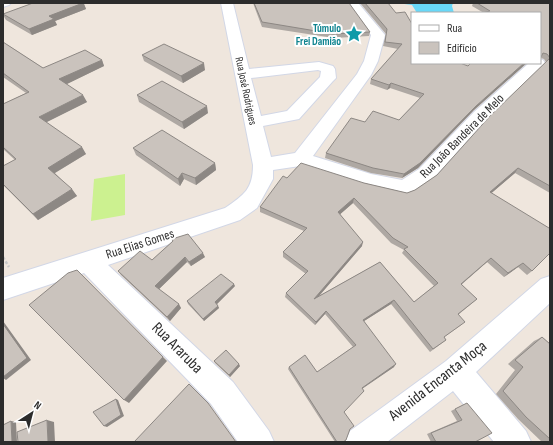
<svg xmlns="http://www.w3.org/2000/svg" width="553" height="445" font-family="'Sofia Sans Condensed',sans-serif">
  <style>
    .pitch { fill: #ccf190 }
    .water { fill: #68d8f8 }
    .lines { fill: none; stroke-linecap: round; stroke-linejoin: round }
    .minor-casing { stroke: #d2d7e6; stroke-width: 2 }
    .path { stroke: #c8c8c8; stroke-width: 2.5; stroke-dasharray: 3 2; stroke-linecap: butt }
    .minor { fill: #fff; fill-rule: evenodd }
    .wall { fill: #aea8a3; fill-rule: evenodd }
    .shaded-wall { fill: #8d8884 }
    .building { fill: #cac3bd; stroke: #8d8884; fill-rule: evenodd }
    .labels { text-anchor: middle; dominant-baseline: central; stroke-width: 4; stroke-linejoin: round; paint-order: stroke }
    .far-culture-label { font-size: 11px; font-weight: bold; fill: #0d838f; stroke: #fff; text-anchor: end }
    .far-street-label { font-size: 11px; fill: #2c2c2c; stroke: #fff }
    .street-label { font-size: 13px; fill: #2c2c2c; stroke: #fff }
    .near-street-label { font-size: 16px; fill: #2c2c2c; stroke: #fff }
  </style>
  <rect width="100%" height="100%" fill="#efe6dd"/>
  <path class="pitch" d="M125,174V215L91,221L94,179Z"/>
  <path class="water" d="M397,3H453L452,6L454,13H417L412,5Z"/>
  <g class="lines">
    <g class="minor-casing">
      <path id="minor" d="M3,3H11L9,5L3,7Z
        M221,3H233L249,69L319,62L333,66L335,69L336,78L333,81L299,119L263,126L271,157L295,153L357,74L364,61L371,35L349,6L351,4H359L385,35L378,61L371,75L313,156L371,174L402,180L419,169L474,112L529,63H540V59L543,60L545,63L486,120L433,179L412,193L405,196L395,194L363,186L300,166L273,170V179L257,208L240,220L108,265L233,382L269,431L274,442H238L211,404L84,273L3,300V278L225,208C244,195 253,189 253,165ZM318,70L321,71L320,77L287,111L261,116L251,78Z
        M550,276V303L476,372L526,431L531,442H494L453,391L387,442H345L350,431L446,361L541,279Z"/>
    </g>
    <path class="path" d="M3,257L9,267"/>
    <use href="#minor" class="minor"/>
  </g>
  <path class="wall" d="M253,3H350L349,4L370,32L369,36L334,38L262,27Z
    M356,3H388L412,63L473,111L418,168L402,178L371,173L325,158L326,153L365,122L399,120L420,98L390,88L387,90L370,84L371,79L398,49L383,46L386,34L360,3Z
    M473,3H550V193L515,173L491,193L532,271L527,275L518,267L504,277L487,262L461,285L477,299L458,315L461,325L444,337L446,340L430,352L391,304L364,321L394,367L362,389L344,412L350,429L343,442H335L288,369L289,367L317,372L353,347L325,314L315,325L285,297L286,293L306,274L283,257V252L304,231L260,212V207L287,178L364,183L407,193L415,190L437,175L546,62L544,59L541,58L540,59V13H484L472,6ZM353,203L391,243L404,250L402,253L434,286L414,302L380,262L319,296L362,246L340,214Z
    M84,4L86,9L55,21L57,25L32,35L6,20L3,15V14Z
    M3,42L43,68L102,60L104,66L66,84L87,102L46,122L86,154L55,173L77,196L38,220L3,185V166L15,160L3,149V104L26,93L3,77Z
    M142,55L205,70L183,83L144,61Z
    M137,95L208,113L184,129L139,102Z
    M133,148L215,163L216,170L196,185L184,179L180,186L136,155Z
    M172,239L205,257L191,266L187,262L159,289L181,308L170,321L121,275L118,271L152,260L173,241Z
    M235,286L217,304L219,308L204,321L188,304L187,301Z
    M542,337L550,344V442H542L518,419L496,394L515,370L508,364L534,341Z
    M214,361L240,366L230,377L215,363Z
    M467,403L475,442H431L427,434L457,421L451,411Z"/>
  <path class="shaded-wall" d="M77,3H85L84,4L86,9L55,21L57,25L32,35L29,29L49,16Z
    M102,60L104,66L63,86L59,79Z
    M204,63L205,70L183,83L181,76Z
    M524,63H527L473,111L418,168L402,178L404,174L476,106Z
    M391,83L390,88L387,90L389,85Z
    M83,95L87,102L43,124L39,117Z
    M207,106L208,113L184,129L182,122Z
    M82,147L86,154L53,174L48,168Z
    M215,163L216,170L196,185L195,178Z
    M518,168L515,173L487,197L490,192Z
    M182,173L184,179L180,186L178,179Z
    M72,189L77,196L38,220L33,214Z
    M354,198L353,203L337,217L338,212Z
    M363,242L362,246L313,303L314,299Z
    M203,253L205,257L191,266L189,262Z
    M185,257L187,262L157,291L155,286Z
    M491,258L487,262L457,288L461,284Z
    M523,263L518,267L504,277L508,273Z
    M234,284L235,286L216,305L215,302Z
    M394,300L391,304L361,323L363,320Z
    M179,304L181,308L170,321L167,317Z
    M218,306L219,308L204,321L203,319Z
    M326,311L325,314L315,325L316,322Z
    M3,321L31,360L6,380L3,378Z
    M163,357L167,361L129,403L124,400Z
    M239,364L240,366L230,377L229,375Z
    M396,364L394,367L360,390L362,388Z
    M116,399L118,400L124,416L107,427L104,426Z
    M47,420L54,422L55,442H48Z
    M11,421L16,422L17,442H12Z"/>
  <path class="building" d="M33,3H83L49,16L54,19L29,29L3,14Z
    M254,3H349L370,32L334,34L262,22Z
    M365,3H388L396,13L405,12L412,24V63H460L468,66L471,63H524L476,106L420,163L404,174L373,168L326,153L351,118L365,122L373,111L399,120L424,94L391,83L389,85L371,79L402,44L385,42L387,29Z
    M477,3H550V186L518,168L490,192L549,228L550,227V253L532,271L523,263L508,273L491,258L461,284L477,299L458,314L465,322L444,337L446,340L433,349L394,300L363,320L396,364L362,388L364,391L344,412L354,426L350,429L346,440L343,442H337L289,367L305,355L317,372L356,345L326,311L316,322L286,293L308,271L283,252L307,228L260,207L283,176L287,178L301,163L364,183L407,193L415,190L437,175L490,116L550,58L547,54L543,53L541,57H540V13H482L490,11ZM354,198L393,238L408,247L404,249L438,283L414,302L380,262L314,299L363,242L338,212Z
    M3,42L43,68L85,50L102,60L59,79L83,95L39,117L82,147L48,168L72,189L33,214L3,184V166L16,159L3,147V104L29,92L3,73Z
    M164,44L204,63L181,76L142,55Z
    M162,81L207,106L182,122L137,95Z
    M162,130L215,163L195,178L182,173L178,179L133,148Z
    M188,234L203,253L189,262L185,257L155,286L179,304L167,317L118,271L140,251L152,260L173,241L172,239Z
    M77,270L163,357L124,400L29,305L68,273Z
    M221,274L234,284L215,302L218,306L203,319L187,301Z
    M3,324L27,358L3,377Z
    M542,337L550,344V439L526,417L503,391L523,367L515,360Z
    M226,350L239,364L229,375L214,361Z
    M189,384L208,403L236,442H244H134Z
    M116,399L121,415L104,426L93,412Z
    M467,403L492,433L475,442H436L431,433L462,420L455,409Z
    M47,420L48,442H18L17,432Z
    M11,421L12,442H3V425Z"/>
  <defs>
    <g id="sight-bare" transform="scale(1.38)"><path d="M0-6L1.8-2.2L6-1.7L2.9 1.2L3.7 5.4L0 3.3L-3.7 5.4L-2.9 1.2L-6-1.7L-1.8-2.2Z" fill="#0f9aa8" stroke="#fff" stroke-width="2.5" paint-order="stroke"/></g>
  </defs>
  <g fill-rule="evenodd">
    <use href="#sight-bare" x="354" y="34"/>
  </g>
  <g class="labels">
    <g class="far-culture-label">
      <text x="341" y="28">Túmulo<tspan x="341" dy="13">Frei Damião</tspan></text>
    </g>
    <g class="far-street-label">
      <text transform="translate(246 91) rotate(78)">Rua José Rodrigues</text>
    </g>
    <g class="street-label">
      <text transform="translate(462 136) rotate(-45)">Rua João Bandeira de Melo</text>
      <text transform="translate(140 244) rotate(-18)">Rua Elias Gomes</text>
    </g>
    <g class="near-street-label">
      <text transform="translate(177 348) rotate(45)">Rua Araruba</text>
      <text transform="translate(438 381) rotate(-38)">Avenida Encanta Moça</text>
    </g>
  </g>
  <rect width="553" height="445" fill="none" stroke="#2c2c2c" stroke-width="8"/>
  <rect x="411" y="12" width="130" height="52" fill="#ffffff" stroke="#ababab"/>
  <rect x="419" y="25" width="20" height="6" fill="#ffffff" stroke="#ababab"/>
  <text x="447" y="32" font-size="12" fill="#2c2c2c">Rua</text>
  <rect x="419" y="42" width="20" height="12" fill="#cac3bd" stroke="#ababab"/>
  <text x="447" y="52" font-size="12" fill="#2c2c2c">Edifício</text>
  <g transform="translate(32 413) rotate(36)" stroke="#ffffff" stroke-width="3" paint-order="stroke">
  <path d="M0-3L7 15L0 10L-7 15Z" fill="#2c2c2c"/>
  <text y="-6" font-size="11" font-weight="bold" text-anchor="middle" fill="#2c2c2c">N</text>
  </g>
</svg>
